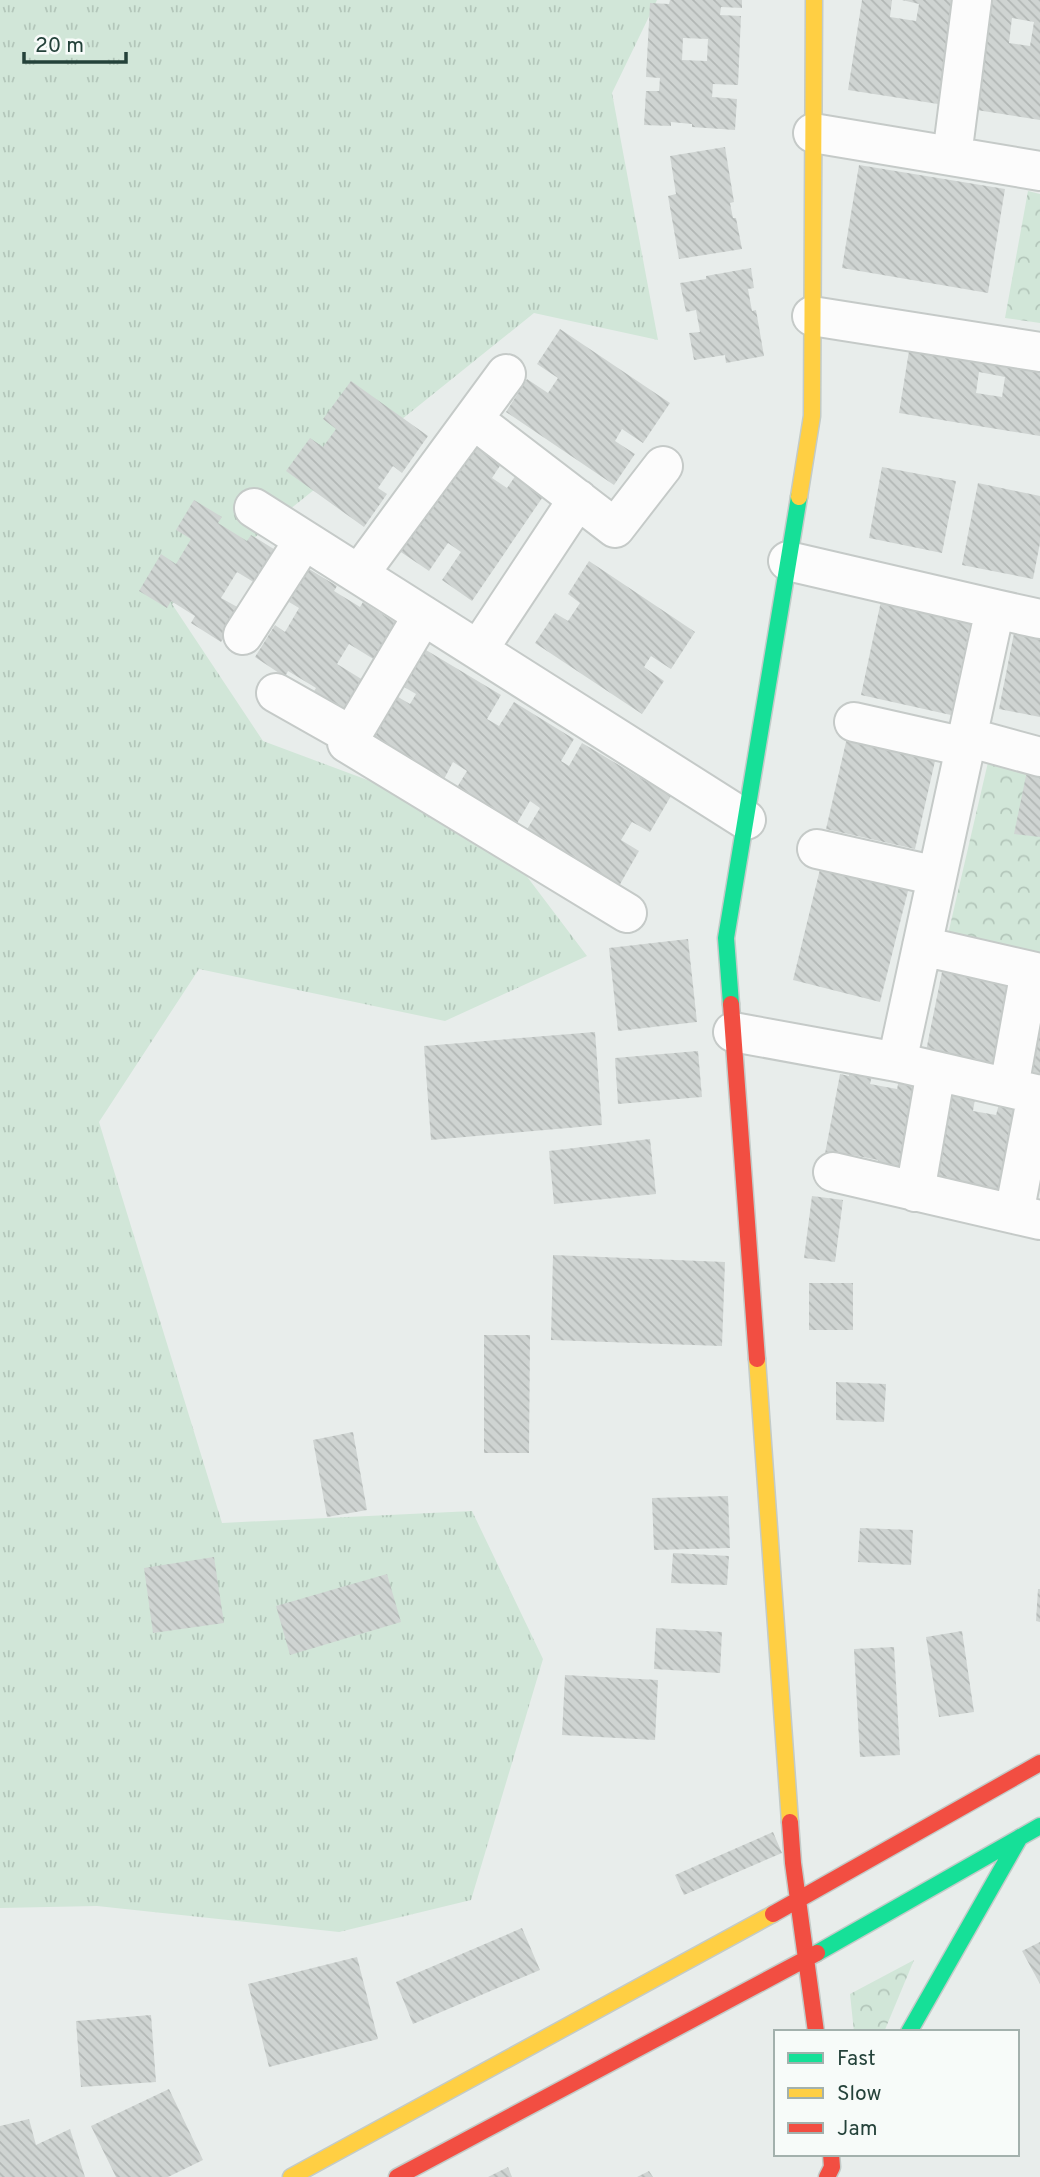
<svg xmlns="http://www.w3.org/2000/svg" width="1040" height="2177" font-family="Overpass,sans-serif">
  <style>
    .grass { fill: url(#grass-tufts) }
    .park { fill: url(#park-crowns) }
    .building { fill: url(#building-back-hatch); fill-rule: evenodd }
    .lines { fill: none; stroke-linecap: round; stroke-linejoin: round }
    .street-casing { stroke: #c5cac8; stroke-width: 42 }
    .fast-casing { stroke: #c3cbc8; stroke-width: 19 }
    .slow-casing { stroke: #c3cbc8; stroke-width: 19 }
    .jam-casing { stroke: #c3cbc8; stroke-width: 19 }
    .street { stroke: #fcfcfc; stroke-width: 38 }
    .fast { stroke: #16e098; stroke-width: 16 }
    .slow { stroke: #ffcf43; stroke-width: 16 }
    .jam { stroke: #f24e42; stroke-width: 16 }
  </style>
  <defs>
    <pattern id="grass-tufts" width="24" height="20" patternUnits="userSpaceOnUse" patternTransform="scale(1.75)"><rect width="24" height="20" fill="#d1e6d8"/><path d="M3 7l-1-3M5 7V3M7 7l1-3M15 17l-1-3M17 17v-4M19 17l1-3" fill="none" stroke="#b3c6ba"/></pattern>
    <pattern id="park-crowns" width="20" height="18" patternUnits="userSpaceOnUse" patternTransform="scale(1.75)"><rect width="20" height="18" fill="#d1e6d8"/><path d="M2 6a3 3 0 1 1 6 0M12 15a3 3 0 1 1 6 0" fill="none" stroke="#b3c6ba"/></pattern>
    <pattern id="building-back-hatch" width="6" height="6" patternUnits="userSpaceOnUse" patternTransform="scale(1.75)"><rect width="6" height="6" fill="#cfd4d2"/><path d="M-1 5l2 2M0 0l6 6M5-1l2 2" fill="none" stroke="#b2b7b5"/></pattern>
  </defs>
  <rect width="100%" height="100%" fill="#e8edeb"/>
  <path class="grass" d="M0,0H657L612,93L658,340L534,313L172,604L263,741L488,825L587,956L445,1021L199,969L99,1122L222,1523L472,1511L543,1659L471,1900L339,1932L97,1906L0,1908Z"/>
  <path class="park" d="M1028,191L1040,194V323L1005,318Z
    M989,758L1040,771V963L946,943Z
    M914,1960L884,2032H854L850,1994Z"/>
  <path class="building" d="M670,0H742V8L721,7L720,15L741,16L738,85L713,84L712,97L737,99L735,130L692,127V124L671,122V126L644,125L646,91H659L660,78L646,77L650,3L669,4ZM683,38L708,39L707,61L682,60Z
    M862,0H892L890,17L916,21L919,4L902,0H955L938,104L848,90Z
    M981,0H1040V120L964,108ZM1012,18L1034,22L1030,46L1009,43Z
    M725,147L734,202L730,203L733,218H736L742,249L679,259L668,196L676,194L670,156Z
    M859,165L1005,189L988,293L842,268Z
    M751,268L754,288L748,289L752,311L756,310L764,356L726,363L725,355L694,360L689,333L700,332L696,310L686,312L680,283L706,279V276Z
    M913,326L1040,347V436L899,413ZM979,372L1005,377L1002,397L976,393Z
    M560,329L670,403L643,443L622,429L615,441L635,454L614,485L506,412L527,379L548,393L558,378L537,364Z
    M351,381L428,436L402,473L393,466L378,488L387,494L364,527L286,471L310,438L323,447L336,429L323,419Z
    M470,425L509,452L492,478L507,488L525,462L553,482L472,601L442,580L461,552L448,543L429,571L389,544Z
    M882,467L956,481L942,553L869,538Z
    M978,483L1040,496V543L1033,579L962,565Z
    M194,500L222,517L218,523L247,541L251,535L277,551L257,584L237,572L221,598L241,609L221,642L191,623L195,616L171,601L167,608L139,591L161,554L176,564L191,539L176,530Z
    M589,561L695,632L671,669L651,656L644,667L664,681L642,714L535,643L555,613L568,621L580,603L568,594Z
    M309,569L337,586L334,591L360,607L363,602L398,624L375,660L349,644L337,664L363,680L344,712L313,693L316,688L288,671L285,677L255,657L275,625L285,632L299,608L289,602Z
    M884,587L974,607L951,715L861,695Z
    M1016,623L1040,627V717L999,709Z
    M421,647L501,695L487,719L499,726L514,702L574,739L561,761L569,766L582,743L671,796L650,832L632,822L621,840L639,851L619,886L526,831L540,808L530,801L516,825L456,789L467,771L453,762L443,781L368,736L393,694L410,704L416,694L399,684Z
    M849,729L938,748L915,849L826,829Z
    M1029,761L1040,764V837L1014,834Z
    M823,857L911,879L880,1002L793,980Z
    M688,939L697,1022L618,1031L609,948Z
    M943,967L1016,982L999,1066L926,1051Z
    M1040,1023V1076L1028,1074Z
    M595,1032L602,1125L431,1140L424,1046Z
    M698,1051L702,1097L618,1104L615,1058Z
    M849,1071L872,1075L870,1084L897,1089L899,1080L919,1084L906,1174L876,1168L878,1160L853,1155L852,1164L824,1159L840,1074L849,1076Z
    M948,1094L975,1099L973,1111L996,1115L999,1104L1022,1108L1004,1197L930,1183Z
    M650,1139L656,1194L554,1204L549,1151Z
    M812,1196L843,1200L835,1262L804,1258Z
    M553,1255L725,1262L722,1346L551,1340Z
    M809,1283H853V1330H809Z
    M484,1335H530L529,1453H484Z
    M836,1382L886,1384L884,1422L836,1420Z
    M353,1432L367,1510L327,1517L313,1440Z
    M728,1496L730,1548L654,1550L652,1498Z
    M860,1528L913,1530L911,1565L858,1562Z
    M673,1553L729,1556L727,1585L671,1583Z
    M214,1557L224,1623L153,1633L144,1568Z
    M387,1574L401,1622L290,1655L276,1606Z
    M1038,1589H1040V1622L1036,1621Z
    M656,1628L722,1632L720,1673L654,1669Z
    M962,1631L974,1712L939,1717L926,1637Z
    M894,1647L900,1755L860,1757L854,1649Z
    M565,1675L658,1680L655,1740L562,1735Z
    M773,1832L782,1853L684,1895L675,1875Z
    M522,1928L540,1970L413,2024L396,1982Z
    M1040,1942V1984L1022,1951Z
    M357,1957L378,2039L269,2067L248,1984Z
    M151,2015L156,2082L81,2087L76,2021Z
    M169,2089L203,2160L168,2177H116L91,2126Z
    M29,2119L36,2145L70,2129L85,2177H0V2126Z
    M508,2167L512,2177H488Z
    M649,2171L653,2177H637Z"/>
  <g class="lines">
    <g class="street-casing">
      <path id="street" d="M813,133L1040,171
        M952,156L972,0
        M812,316L1040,352
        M473,419L615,528L663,466
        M254,508L746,820
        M788,561L995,609
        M359,574L506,374
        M423,615L347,743L627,913
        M243,635L304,540
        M478,650L578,499
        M276,693L352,736
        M854,722L965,747
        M967,737L1040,757
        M817,849L937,876
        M922,946L1040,973
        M733,1032L897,1062L1040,1095
        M897,1062L995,609L1040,619
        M1009,1087L1030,971
        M833,1172L1040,1220
        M915,1192L936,1071
        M1014,1214L1037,1094"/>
    </g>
    <g class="fast-casing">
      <path id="fast" d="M731,1004L726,938L799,497
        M817,1953L1040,1826
        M909,2032L1020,1837"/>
    </g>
    <g class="slow-casing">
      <path id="slow" d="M799,497L812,416L814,0
        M757,1359L790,1822
        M291,2177L773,1914"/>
    </g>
    <g class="jam-casing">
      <path id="jam" d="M731,1004L757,1359
        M790,1822L793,1863L816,2032
        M773,1914L1040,1763
        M397,2177L817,1953
        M827,2177L832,2167L831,2154"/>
    </g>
    <use href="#street" class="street"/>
    <use href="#fast" class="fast"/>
    <use href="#slow" class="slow"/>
    <use href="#jam" class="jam"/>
  </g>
  <rect x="774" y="2030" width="245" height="126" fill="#f7fbf9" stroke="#a3b1ad" stroke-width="2"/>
  <rect x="788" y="2053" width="35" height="10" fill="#16e098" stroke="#a3b1ad" stroke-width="2"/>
  <text x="837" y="2065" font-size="21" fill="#24423a">Fast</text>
  <rect x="788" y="2088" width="35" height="10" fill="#ffcf43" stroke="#a3b1ad" stroke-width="2"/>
  <text x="837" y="2100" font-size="21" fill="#24423a">Slow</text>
  <rect x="788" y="2123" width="35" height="10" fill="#f24e42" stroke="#a3b1ad" stroke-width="2"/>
  <text x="837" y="2135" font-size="21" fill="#24423a">Jam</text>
  <path d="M24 52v10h102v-10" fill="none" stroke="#24423a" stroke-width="3.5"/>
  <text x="35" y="52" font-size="21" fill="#24423a" stroke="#f7fbf9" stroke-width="5" paint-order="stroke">20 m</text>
</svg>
